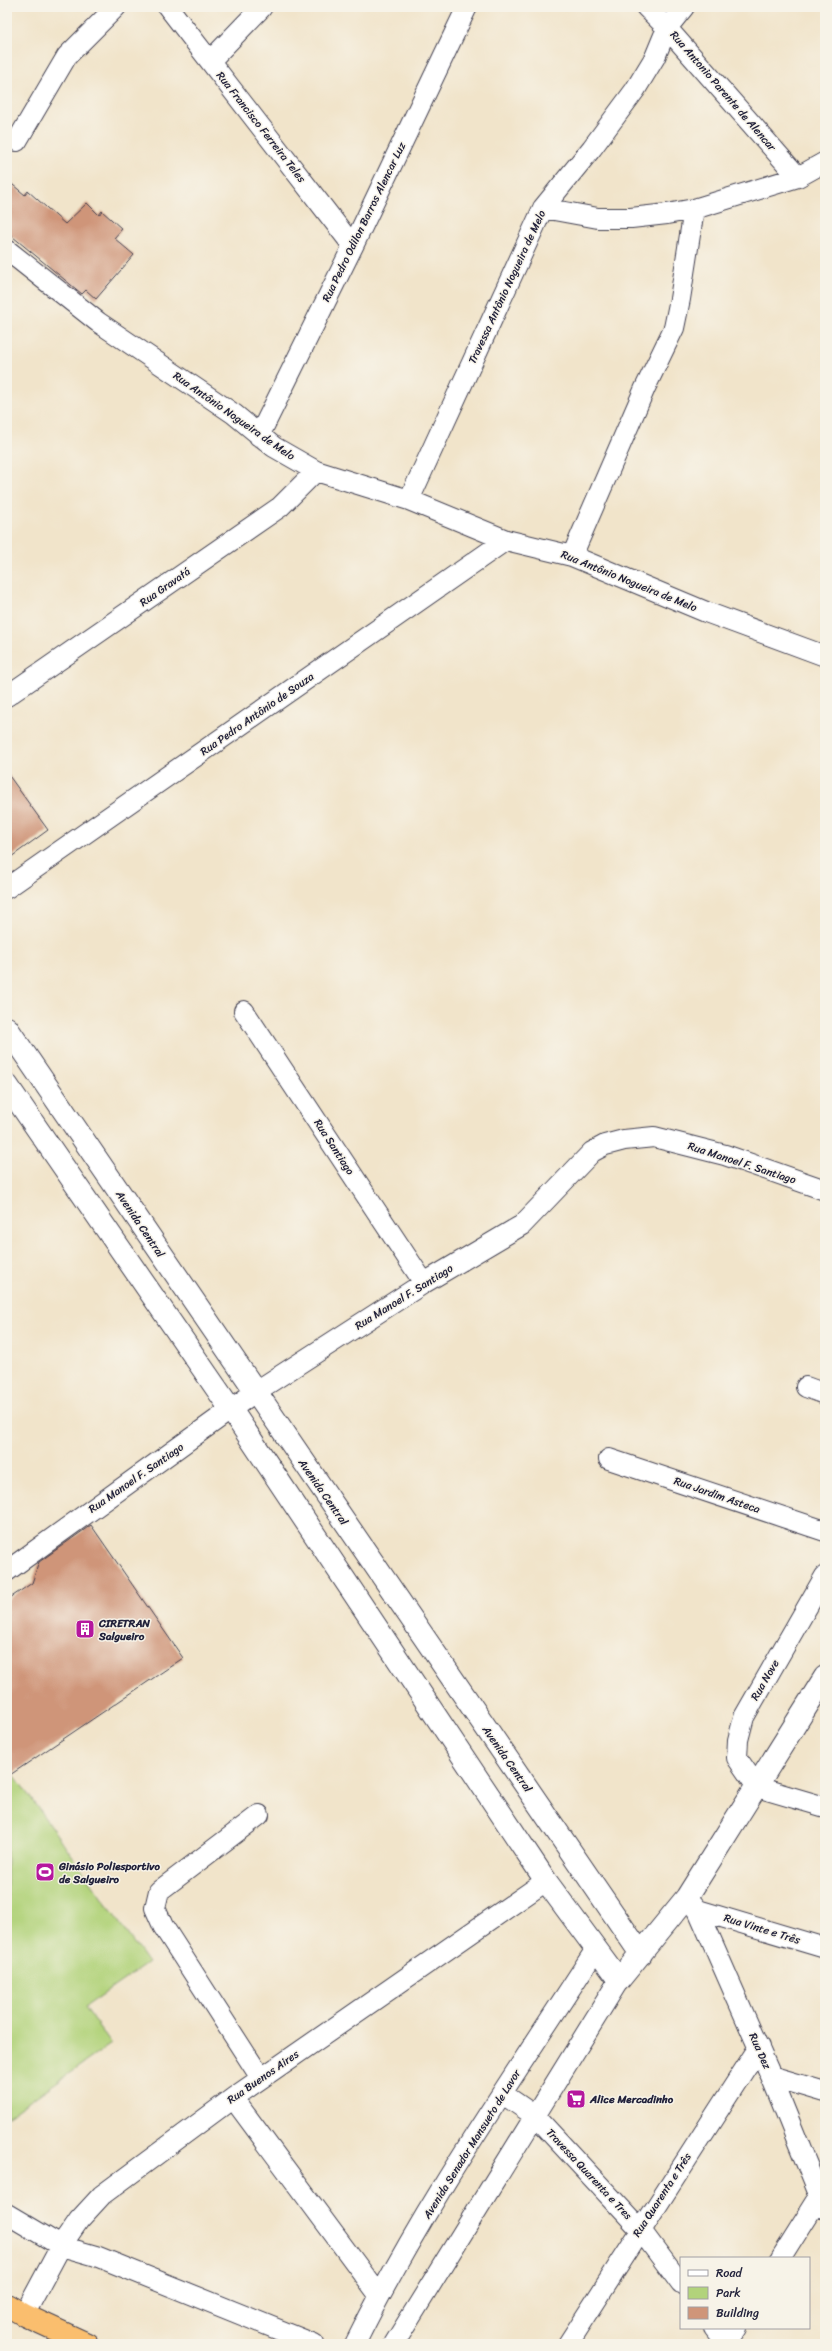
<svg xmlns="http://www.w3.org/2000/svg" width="832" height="2351" font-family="Sriracha,sans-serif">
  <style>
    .green { fill: #b2d37b; stroke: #6a7a5b }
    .building { fill: #cf9579 }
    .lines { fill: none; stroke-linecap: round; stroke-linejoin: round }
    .minor-casing { stroke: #413f50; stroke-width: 22 }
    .tertiary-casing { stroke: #413f50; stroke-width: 24 }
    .trunk-casing { stroke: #413f50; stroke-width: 24 }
    .minor { stroke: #fff; stroke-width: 20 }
    .tertiary { stroke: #fff; stroke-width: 22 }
    .trunk { stroke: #fabe6e; stroke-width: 22 }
    .labels { text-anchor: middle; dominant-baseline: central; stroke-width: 3; stroke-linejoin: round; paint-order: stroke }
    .street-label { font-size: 11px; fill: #22223b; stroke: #f7f3e8 }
    .poi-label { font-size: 11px; font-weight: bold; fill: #22223b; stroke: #f7f3e8; text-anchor: start }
  </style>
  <rect width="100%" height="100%" fill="#f7f3e8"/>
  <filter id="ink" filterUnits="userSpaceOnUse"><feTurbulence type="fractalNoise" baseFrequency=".025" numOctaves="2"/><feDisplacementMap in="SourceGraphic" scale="8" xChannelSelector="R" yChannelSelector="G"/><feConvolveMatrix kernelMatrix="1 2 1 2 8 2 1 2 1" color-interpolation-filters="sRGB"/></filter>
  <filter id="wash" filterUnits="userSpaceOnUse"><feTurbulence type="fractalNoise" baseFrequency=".012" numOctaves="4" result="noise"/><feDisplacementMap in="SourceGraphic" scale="16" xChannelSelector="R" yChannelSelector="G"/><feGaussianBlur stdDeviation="0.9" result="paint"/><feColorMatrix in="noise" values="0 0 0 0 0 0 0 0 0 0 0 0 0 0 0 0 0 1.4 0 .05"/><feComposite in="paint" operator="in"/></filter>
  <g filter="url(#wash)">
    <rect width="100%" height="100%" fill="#f1e4ca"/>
    <path class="green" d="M15,1776L148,1963L85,2007L111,2044L7,2117V1781Z"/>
    <g id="blocks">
      <path class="building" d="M7,180L25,195L28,191L65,224L87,203L99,215L102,211L122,229L114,238L134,255L96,299L86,290L82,294L7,232Z
        M7,773L48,830L7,860Z
        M91,1525L183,1658L7,1777V1600L32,1583L39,1562Z"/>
    </g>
  </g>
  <g filter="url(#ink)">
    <use href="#blocks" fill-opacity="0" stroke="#413f50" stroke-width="1"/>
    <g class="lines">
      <g class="minor-casing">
        <path id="minor" d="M168,7L353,246
          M646,7L667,28L798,177
          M210,61L262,7
          M17,141L67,56L116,7
          M543,208L598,218H631L667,214L694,209L798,177L825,162
          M7,250L98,322L234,414L274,447L316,471L409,500L506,540L572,556L706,612L825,656
          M259,436L353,246L467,7
          M409,500L543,208L592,148L635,90L655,57L667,28L684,7
          M572,556L645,388L674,328L680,299L694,209
          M7,696L280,507L316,471
          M7,888L506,540
          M244,1011L424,1283
          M806,1387L825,1394
          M609,1459L825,1531
          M7,1571L255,1392L424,1283L522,1225L592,1152L605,1145L624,1140L654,1137L725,1155L825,1190
          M825,1576L744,1717L738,1740L737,1758L757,1787L825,1807
          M259,1815L159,1891L155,1908L163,1926L261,2078
          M687,1897L698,1910L771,2076L825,2209
          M698,1910L825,1948
          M771,2076L825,2092
          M503,2094L535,2116L640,2229L681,2284
          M233,2098L379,2295
          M7,2214L61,2246L96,2256L314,2344
          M781,2258L820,2196
          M24,2315L61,2246L79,2220L102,2195L233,2098L546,1881
          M714,2328L726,2344
          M355,2344C423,2206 513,2078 596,1949
          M394,2344L619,1980
          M568,2344L759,2047
          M726,2344L737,2328"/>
      </g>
      <g class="tertiary-casing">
        <path id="tertiary" d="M7,1028L641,1954
          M7,1085L232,1411L546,1881L619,1980L687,1897L825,1677"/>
      </g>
      <g class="trunk-casing">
        <path id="trunk" d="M7,2305L24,2315L87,2344"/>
      </g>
      <use href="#minor" class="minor"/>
      <use href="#tertiary" class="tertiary"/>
      <use href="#trunk" class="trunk"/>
    </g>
  </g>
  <defs>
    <g id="building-square" transform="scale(1)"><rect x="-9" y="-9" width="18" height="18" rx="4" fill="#b5179e" stroke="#f7f3e8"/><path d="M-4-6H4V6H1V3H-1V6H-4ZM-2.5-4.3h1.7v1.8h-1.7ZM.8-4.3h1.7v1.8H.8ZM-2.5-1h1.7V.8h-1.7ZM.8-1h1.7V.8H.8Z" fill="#fff"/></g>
    <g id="stadium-square" transform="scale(1)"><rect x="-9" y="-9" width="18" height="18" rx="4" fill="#b5179e" stroke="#f7f3e8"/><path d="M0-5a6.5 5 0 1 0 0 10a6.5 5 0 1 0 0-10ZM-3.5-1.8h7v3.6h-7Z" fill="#fff"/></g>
    <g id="supermarket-square" transform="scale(1)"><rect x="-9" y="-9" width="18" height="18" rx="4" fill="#b5179e" stroke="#f7f3e8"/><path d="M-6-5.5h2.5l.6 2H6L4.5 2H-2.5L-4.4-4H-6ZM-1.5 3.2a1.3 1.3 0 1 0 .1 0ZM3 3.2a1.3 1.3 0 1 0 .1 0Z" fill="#fff"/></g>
  </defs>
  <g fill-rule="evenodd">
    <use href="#building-square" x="85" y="1629"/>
    <use href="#stadium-square" x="45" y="1872"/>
    <use href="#supermarket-square" x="576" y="2099"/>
  </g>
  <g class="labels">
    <g class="street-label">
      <text transform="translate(723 91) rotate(49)">Rua Antonio Parente de Alencar</text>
      <text transform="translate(261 127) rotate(52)">Rua Francisco Ferreira Teles</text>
      <text transform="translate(364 222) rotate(-64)">Rua Pedro Odilon Barros Alencar Luz</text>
      <text transform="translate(507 287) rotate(-65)">Travessa Antônio Nogueira de Melo</text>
      <text transform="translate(234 416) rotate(35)">Rua Antônio Nogueira de Melo</text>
      <text transform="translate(629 581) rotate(22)">Rua Antônio Nogueira de Melo</text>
      <text transform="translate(165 587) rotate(-35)">Rua Gravatá</text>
      <text transform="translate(257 714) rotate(-35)">Rua Pedro Antônio de Souza</text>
      <text transform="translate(334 1147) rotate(57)">Rua Santiago</text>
      <text transform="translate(742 1163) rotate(18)">Rua Manoel F. Santiago</text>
      <text transform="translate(140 1224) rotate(56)">Avenida Central</text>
      <text transform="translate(404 1297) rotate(-32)">Rua Manoel F. Santiago</text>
      <text transform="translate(136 1478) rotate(-35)">Rua Manoel F. Santiago</text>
      <text transform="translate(323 1492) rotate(55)">Avenida Central</text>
      <text transform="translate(717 1495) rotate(19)">Rua Jardim Asteca</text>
      <text transform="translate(765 1680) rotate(-60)">Rua Nove</text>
      <text transform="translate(507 1759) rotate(55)">Avenida Central</text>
      <text transform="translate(762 1929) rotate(17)">Rua Vinte e Três</text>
      <text transform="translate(760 2051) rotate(66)">Rua Dez</text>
      <text transform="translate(263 2077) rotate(-35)">Rua Buenos Aires</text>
      <text transform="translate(472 2144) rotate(-58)">Avenida Senador Mansueto de Lavor</text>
      <text transform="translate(589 2174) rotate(47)">Travessa Quarenta e Tres</text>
      <text transform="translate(662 2195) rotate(-57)">Rua Quarenta e Três</text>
    </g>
    <g class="poi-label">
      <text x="99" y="1623">CIRETRAN<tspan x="99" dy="13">Salgueiro</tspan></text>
      <text x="59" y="1866">Ginásio Poliesportivo<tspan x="59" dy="13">de Salgueiro</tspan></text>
      <text x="590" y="2099">Alice Mercadinho</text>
    </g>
  </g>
  <rect width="832" height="2351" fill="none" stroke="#f7f3e8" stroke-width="24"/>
  <rect x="680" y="2257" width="130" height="72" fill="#f7f3e8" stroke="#a29fa3"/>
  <rect x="688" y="2270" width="20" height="6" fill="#ffffff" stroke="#a29fa3"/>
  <text x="716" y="2277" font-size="12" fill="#22223b">Road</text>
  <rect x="688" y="2287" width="20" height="12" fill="#b2d37b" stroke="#a29fa3"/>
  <text x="716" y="2297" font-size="12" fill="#22223b">Park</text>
  <rect x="688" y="2307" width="20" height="12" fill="#cf9579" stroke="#a29fa3"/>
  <text x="716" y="2317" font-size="12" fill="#22223b">Building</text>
</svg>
